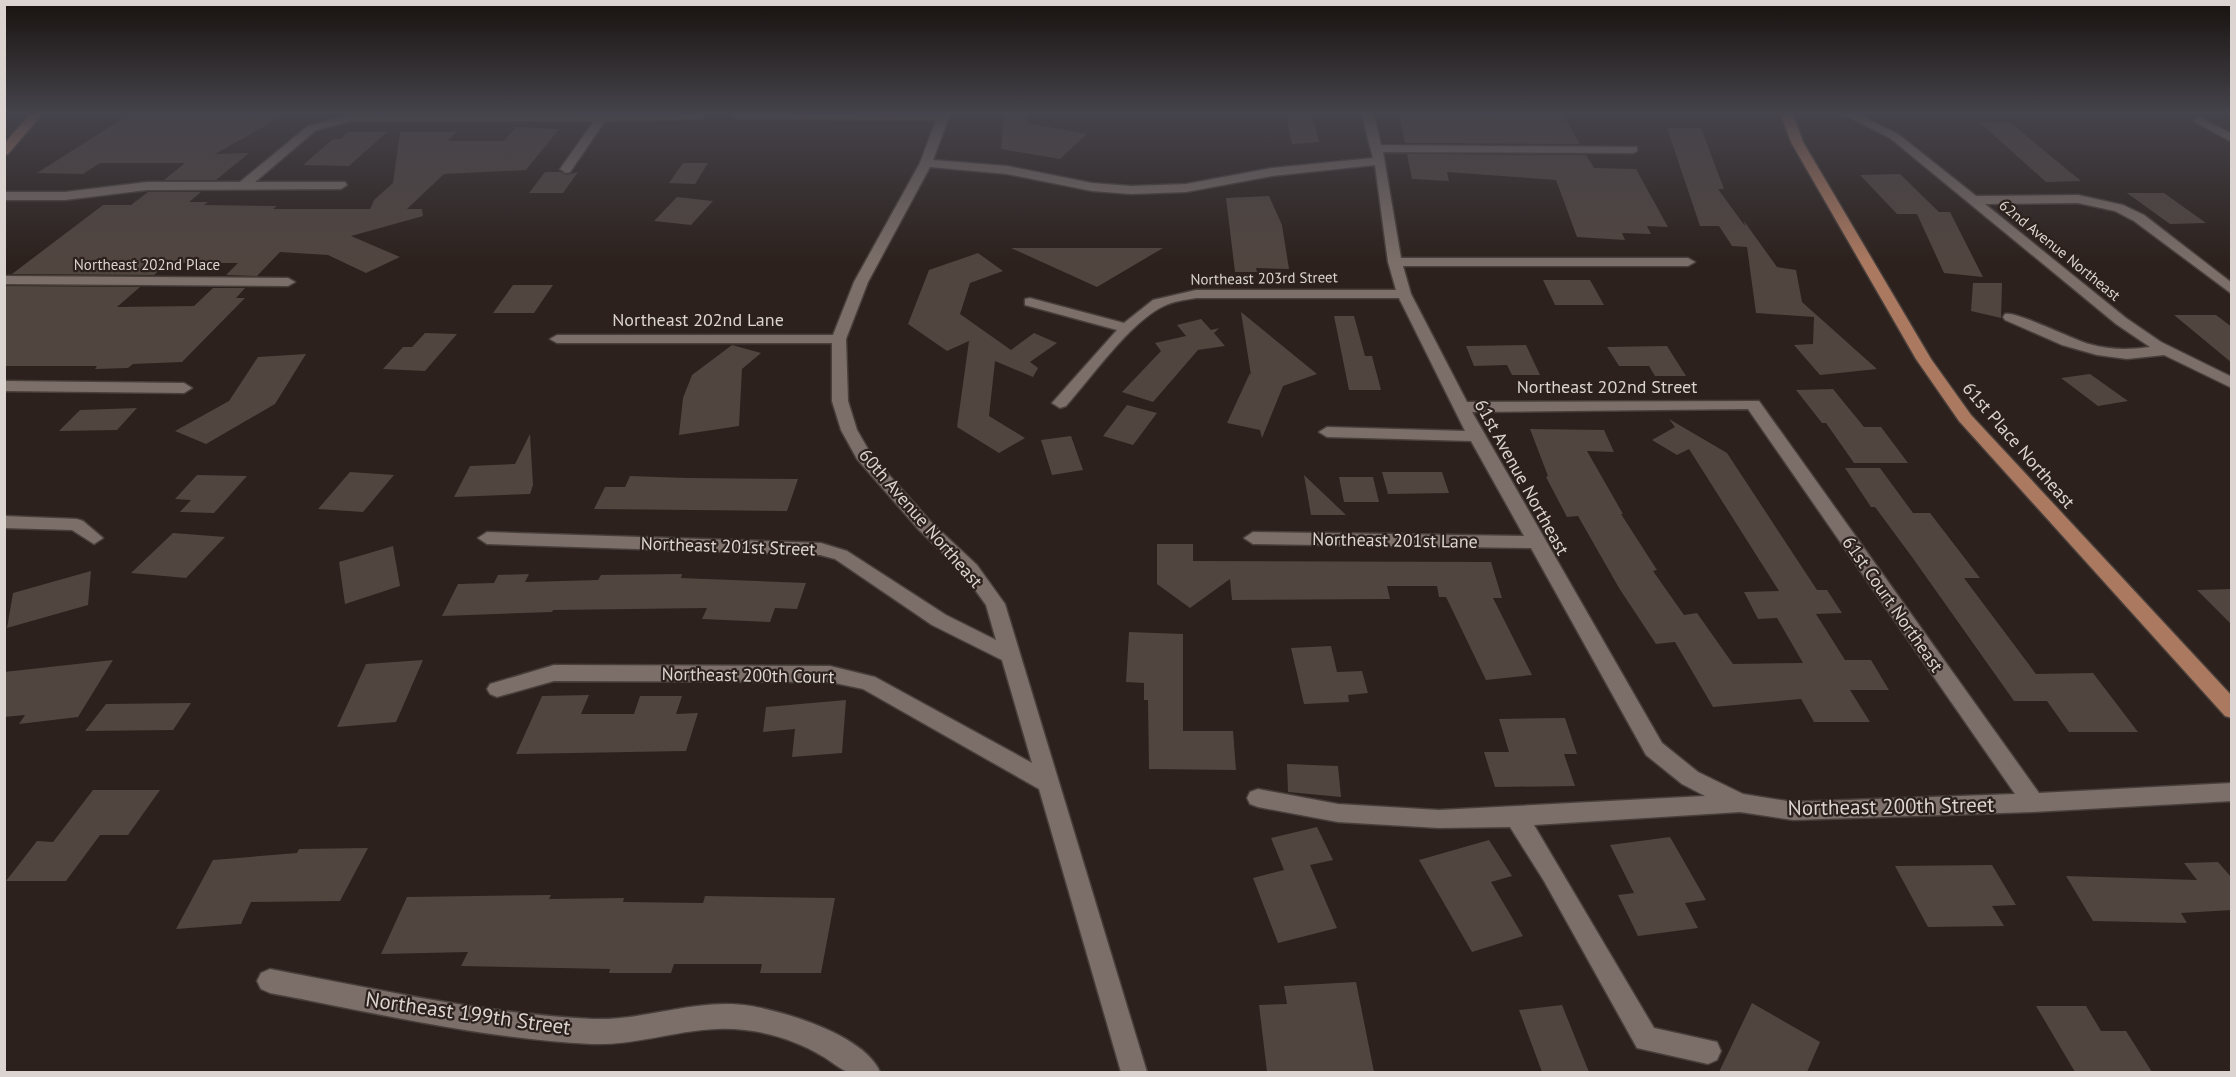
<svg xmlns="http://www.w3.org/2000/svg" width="2236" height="1077" font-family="'PT Sans',sans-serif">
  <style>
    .building { fill: #51453f }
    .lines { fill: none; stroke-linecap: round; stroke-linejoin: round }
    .minor-casing { stroke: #483f3b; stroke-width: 3 }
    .major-casing { stroke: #483f3b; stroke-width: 3 }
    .minor { fill: #7c6f69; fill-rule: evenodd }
    .major { fill: #ab7960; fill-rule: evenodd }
    .labels { text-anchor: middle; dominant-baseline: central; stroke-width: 4.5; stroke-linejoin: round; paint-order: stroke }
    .far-street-label { font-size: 15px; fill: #dbd4d0; stroke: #2c211c }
    .street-label { font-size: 18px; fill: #dbd4d0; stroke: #2c211c }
    .near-street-label { font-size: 21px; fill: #dbd4d0; stroke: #2c211c }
  </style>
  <rect width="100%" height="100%" fill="#2c211c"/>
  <path class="building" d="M1004,112H1028L1027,123L1087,134L1060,159L1001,149Z
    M1285,112H1311L1319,142L1292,144Z
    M1399,112H1469L1471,116L1561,112L1580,144L1405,143Z
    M130,114H286L215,154L249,153L216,180H164L185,163H100L83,174L37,173Z
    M1979,122L2011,123L2081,181L2046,182Z
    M516,127L559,129L526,170L444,174L407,209H422L423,216L351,236L400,257L366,273L328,255L280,252L257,276L226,275L238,263H167L154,275L12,274L103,205H131L148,192H201L189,202H208L204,205L277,206L273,209H370L374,200L393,183L400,132H456L448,141H504Z
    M1667,128H1701L1724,189H1718L1745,226L1744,221L1777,267L1796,270L1802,302L1877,369L1820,375L1794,345L1813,344L1814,317L1756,313L1747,247L1732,246L1719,226H1700Z
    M347,132H387L349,166L303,165L333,139H341Z
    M1407,154L1586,155L1594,168L1636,169L1668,227L1647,226L1651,234L1622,233L1625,240L1577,237L1556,180L1447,172L1449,181L1412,179Z
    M683,163H708L695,184L669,183Z
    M545,172H561L567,175L578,172L563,193H529Z
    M1900,174L1939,212H1950L1983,277L1944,273L1917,214H1897L1860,175Z
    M2127,193H2164L2206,223L2170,224Z
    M1269,196L1282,225L1289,269L1256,268L1257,272H1235L1226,198Z
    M677,197L713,201L691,225L654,221Z
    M1011,248H1163L1097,287Z
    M978,253L1003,271L970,283L960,314L1011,350L1034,333L1057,343L1030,362L1038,368L1033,377L995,361L989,416L1025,438L999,453L957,427L969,341L947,351L908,324L929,270Z
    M1543,280H1590L1604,305H1555Z
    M1973,283H2002L2001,318L1971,311Z
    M513,285H553L534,313H493Z
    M4,286L140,287L117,307L194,306L213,288H245L236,298H245L182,362L133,364L128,368L95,369L97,366H4Z
    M1241,312L1317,374L1283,386L1262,438L1260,430L1227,423L1250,373L1251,375Z
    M2174,315H2216L2232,327V363Z
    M1334,316H1354L1365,356H1372L1381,390H1349Z
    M1201,319L1211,330L1219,328L1214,333L1225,346L1198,350L1153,402L1122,392L1161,351L1155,343L1186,336L1177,325Z
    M425,333L457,334L425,371L383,369L403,347H412Z
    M732,345L761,353L742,369L739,426L679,435L683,398L692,375Z
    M1526,345L1540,375H1512L1507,365L1474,366L1466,346Z
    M1667,346L1686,376H1655L1649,366H1619L1607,347Z
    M306,354L275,404L206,444L175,431L229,401L258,357Z
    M2090,374L2128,401L2098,406L2061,378Z
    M1833,389L1864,427H1881L1908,463H1854L1826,423H1822L1796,390Z
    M1127,405L1157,413L1133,445L1103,436Z
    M137,408L117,430L59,431L80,410Z
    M1669,419L1727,453L1817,590H1827L1842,613L1816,614L1845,660H1871L1889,690H1850L1870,722H1814L1801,699L1713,707L1675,642L1656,644L1619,588L1578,516L1567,517L1546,477L1548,476L1530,429L1604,430L1614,452L1587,451L1623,514H1621L1657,570L1653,571L1684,615L1697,613L1733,664L1803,663L1777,618L1758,619L1744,592L1779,591L1689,449L1677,455L1652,440L1675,427Z
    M530,434L533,485L530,494L454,497L470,466L515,464Z
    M1071,436L1083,470L1052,475L1041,440Z
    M1845,468H1880L1913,513H1930L1980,578H1964L2036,674L2093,673L2138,732H2069L2047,701H2014L1912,557L1875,507H1871Z
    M350,472L394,475L363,512L318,509Z
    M1382,472H1442L1449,493L1388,494Z
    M197,475L247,476L214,513L180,512L191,500L175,499Z
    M1304,475L1346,515H1311Z
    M630,476L687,478L798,479L787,511L594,509L605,487H625Z
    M1339,477H1373L1379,502H1344Z
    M173,533L225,537L186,578L131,573Z
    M1157,544H1193V561L1491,562L1502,598H1493L1532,675L1486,680L1446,597H1439L1437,586H1387L1390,599L1232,600L1230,579L1190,608L1157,584Z
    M393,546L400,586L345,604L339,562Z
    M91,571L88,605L7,628L13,593Z
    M529,574L525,582L598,580L601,575L682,574L681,578L806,583L797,609L775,608L770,622L702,619L707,608L553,610L552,612L442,616L458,584L494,583L498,575Z
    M2232,589V625L2197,590Z
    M1129,632L1183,634V731H1233L1236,770L1149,769L1148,700H1144V683L1126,682Z
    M1331,646L1337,672L1362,671L1368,693L1348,695L1349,702L1304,704L1291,648Z
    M113,660L78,717L19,724L25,715L4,717V672Z
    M423,660L396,722L337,727L366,664Z
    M589,695L581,714H634L640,696H682L676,714L698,713L686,751L516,754L542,696Z
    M846,700L842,753L792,757L795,729L763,732L766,707Z
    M191,703L173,730L85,731L106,704Z
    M1565,718L1577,754H1564L1575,786L1495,787L1484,752H1509L1499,719Z
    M1287,764L1338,766L1341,797L1288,792Z
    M93,790H160L128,835H100L66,881H6L37,841L53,842Z
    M1317,827L1333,860L1310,865L1337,928L1278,943L1253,878L1284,870L1271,838Z
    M1670,837L1706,900L1685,903L1698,928L1638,936L1618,895L1634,893L1610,845Z
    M1489,840L1512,876L1491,882L1523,936L1472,952L1419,860Z
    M368,848L340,901L251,902L241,924L176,929L213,860L297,853L299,849Z
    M2218,862L2232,878V910L2181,913L2187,923L2093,921L2066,876L2197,880L2184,863Z
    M1992,865L2016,905L1992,906L2004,926L1928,927L1895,866Z
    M551,895L549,899L624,898L623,902L703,903L705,896L835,898L821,973H760L762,964H674L671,973H609L610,969L461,966L468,952L381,954L407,897Z
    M1356,982L1374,1072H1267L1259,1005L1287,1004L1284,986Z
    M1752,1003L1820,1042L1807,1072H1719Z
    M1562,1005L1589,1072H1542L1519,1010Z
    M2036,1006H2086L2101,1031H2126L2152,1072H2075Z"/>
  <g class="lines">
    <g class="minor-casing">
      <path id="minor" d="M939,112H951L933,160L1007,166L1092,183L1131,186L1186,184L1272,168L1373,158L1361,112H1373L1381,145L1637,147V151L1633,153L1383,152L1401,258H1688L1695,262L1688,266H1403L1411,294L1467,402L1759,401L2039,793L2232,783V801L2033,812L1793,820L1740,812L1534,825L1654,1028L1717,1042L1721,1051L1717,1060L1708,1064L1637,1048L1544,881L1510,827L1439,828L1338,822L1258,807L1250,804L1247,798L1250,792L1258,789L1338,804L1439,810L1705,796L1682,784L1646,755L1531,548L1253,544L1244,538L1253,532L1524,536L1471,441L1327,437L1319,432L1327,427L1465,431L1399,298H1196C1185,300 1174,301 1164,306C1131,321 1091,378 1066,406L1060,408L1052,403L1117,330L1025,305V299L1030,298L1124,323L1153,300L1196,290H1396L1388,262L1375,165L1272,176L1186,192L1131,194L1092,191L1007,174L930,167L868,282L846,339L848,401L857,430L872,456L931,522L977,565L1005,604L1147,1072H1121L1039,789L863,689L830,682L554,681L497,697L490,694L487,689L490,684L554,665L830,666L875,677L1032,763L1002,660L932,625L835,559L820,555L487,544L478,538L487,532L821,543L847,551L946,615L996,640L986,605L963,573L919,530L857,459L841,430L832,401V343H557L550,339L557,335H833L854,282L920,163L936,120L739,119L733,116L739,113ZM1748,409L2015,794L1793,802L1743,794L1698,772L1662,743L1472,412Z
        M1838,112H1853L1898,134L1976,196L2078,195L2123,205L2144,215L2232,283V294L2134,221L2115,211L2078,203L1985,204L2126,318L2161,342L2232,377V388L2164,355L2127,359L2097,355L2062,345L2005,320L2003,317L2005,314C2016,311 2072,339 2089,344C2109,350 2129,350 2150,347L2116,324L1890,138Z
        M699,114L705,117L703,119L605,121L570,172L566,173L560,169L594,121H352L316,130L255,182H345L347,185L341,189L147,190L65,200H4V192H65L147,182H240L308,126L352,115Z
        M2199,117L2232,134V142L2195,122L2193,120Z
        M4,276L288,278L295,282L288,286L4,284Z
        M4,381L184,383L192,388L184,393L4,391Z
        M4,516L77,519L83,521L103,538L94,544L72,530L4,528Z
        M270,969C376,989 485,1014 593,1019C646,1021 697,997 751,1006C787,1012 865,1036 880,1072C872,1073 858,1075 849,1072C840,1070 830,1060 822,1056C799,1042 772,1033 745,1030C693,1023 644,1046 592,1044C484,1039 376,1013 270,993L261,989L257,981L261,973Z"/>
    </g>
    <g class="major-casing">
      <path id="major" d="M32,112H44L8,154L4,155V144Z
        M1780,112H1792L1803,142L1931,359L1971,415L2232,696V718L2225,716L1959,421L1916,359L1791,142Z"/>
    </g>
    <use href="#minor" class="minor"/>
    <use href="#major" class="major"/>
  </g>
  <linearGradient id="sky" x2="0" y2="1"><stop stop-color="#18120f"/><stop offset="0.43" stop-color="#45434b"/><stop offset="1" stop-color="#45434b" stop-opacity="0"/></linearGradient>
  <rect width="2236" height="263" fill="url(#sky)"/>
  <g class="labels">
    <g class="far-street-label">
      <text transform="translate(2060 250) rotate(39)">62nd Avenue Northeast</text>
      <text x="147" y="264">Northeast 202nd Place</text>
      <text transform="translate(1264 278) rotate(-1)">Northeast 203rd Street</text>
    </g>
    <g class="street-label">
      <text x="698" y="319">Northeast 202nd Lane</text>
      <text x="1607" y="386">Northeast 202nd Street</text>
      <text transform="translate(2019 445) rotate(49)">61st Place Northeast</text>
      <text transform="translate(1522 477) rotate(61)">61st Avenue Northeast</text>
      <text transform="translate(921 518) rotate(49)">60th Avenue Northeast</text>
      <text transform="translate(1395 540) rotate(1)">Northeast 201st Lane</text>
      <text transform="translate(728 546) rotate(2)">Northeast 201st Street</text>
      <text transform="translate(1893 604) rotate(55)">61st Court Northeast</text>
      <text transform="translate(748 675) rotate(1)">Northeast 200th Court</text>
    </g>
    <g class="near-street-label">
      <text transform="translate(1891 806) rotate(-1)">Northeast 200th Street</text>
      <text transform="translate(468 1013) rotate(8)">Northeast 199th Street</text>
    </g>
  </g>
  <rect width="2236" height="1077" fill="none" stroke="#dbd4d0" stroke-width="12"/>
</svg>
